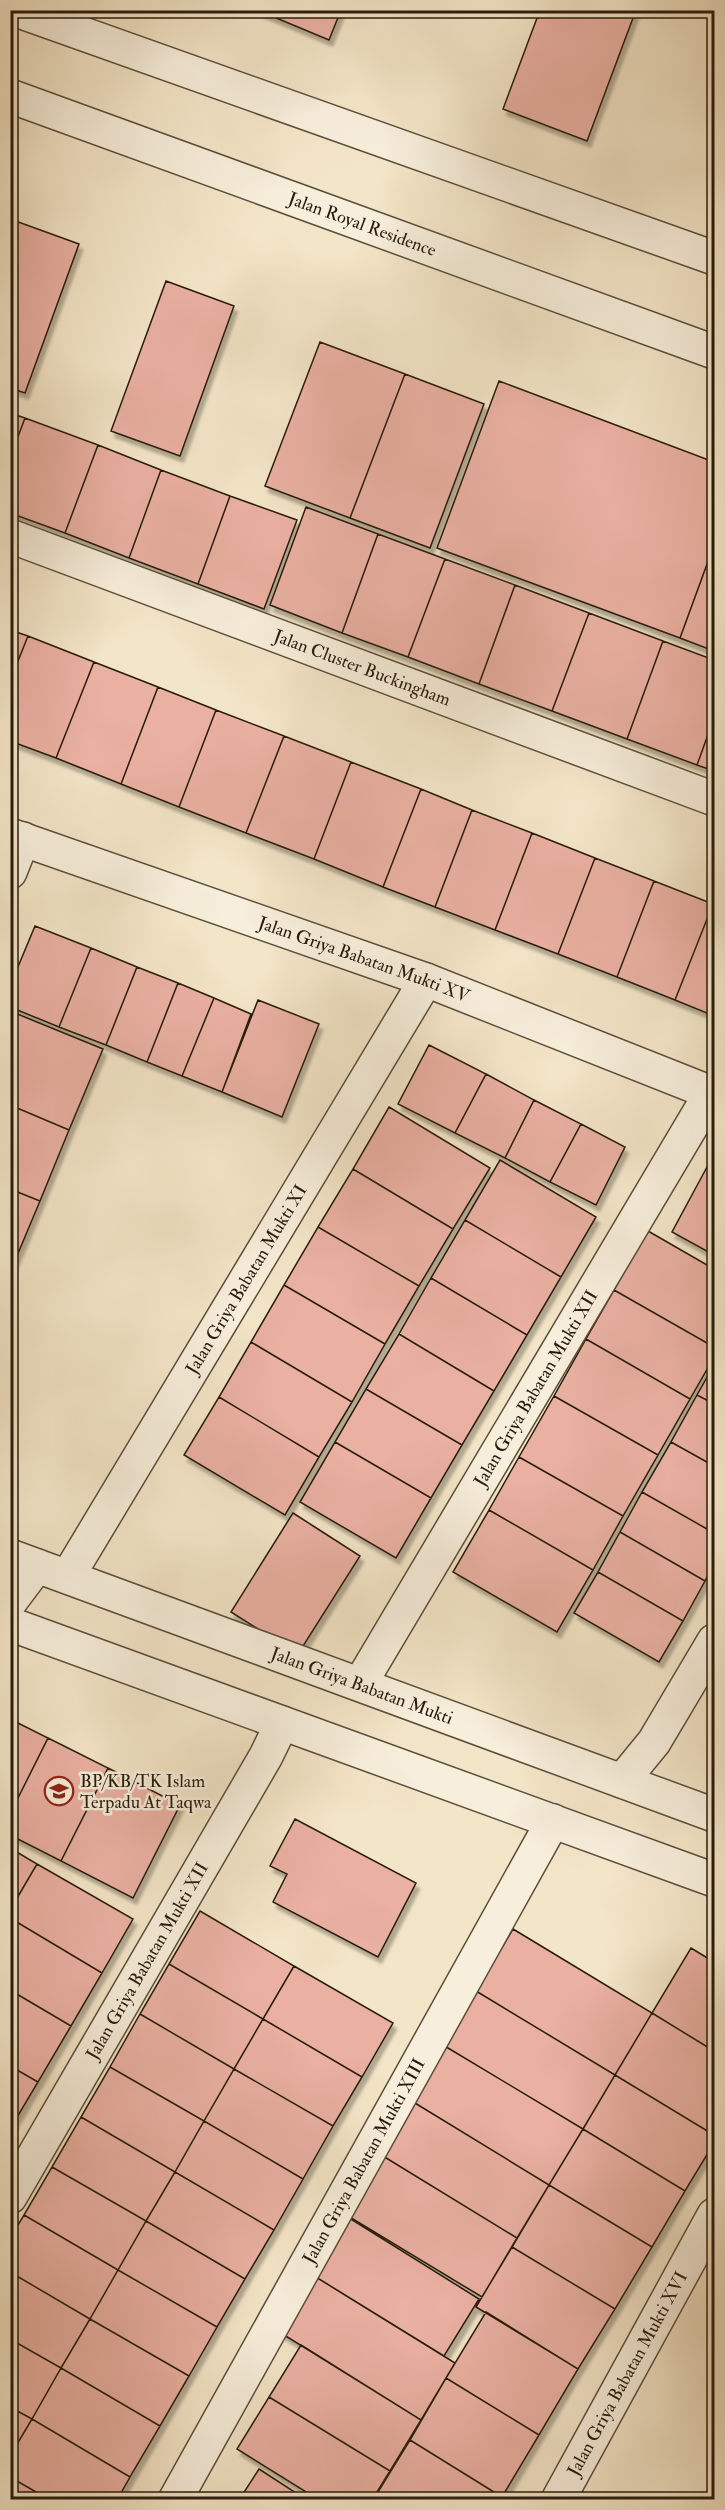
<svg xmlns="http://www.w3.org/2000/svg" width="725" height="2510" font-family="'IM FELL Double Pica',serif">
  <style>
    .building { fill: #eab0a2; stroke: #281b0c; stroke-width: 1.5; filter: url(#shadow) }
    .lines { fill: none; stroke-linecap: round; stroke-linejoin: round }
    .street-casing { stroke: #5b4e3b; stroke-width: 36 }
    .street { stroke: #f7eedb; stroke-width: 33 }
    .labels { text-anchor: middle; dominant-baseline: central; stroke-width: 5; stroke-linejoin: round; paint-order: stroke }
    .street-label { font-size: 18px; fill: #281b0c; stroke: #f7eedb }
    .poi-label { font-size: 18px; fill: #281b0c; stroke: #f7eedb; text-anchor: start }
  </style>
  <defs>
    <filter id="shadow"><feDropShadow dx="3.5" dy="6" stdDeviation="1.5" flood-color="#0004"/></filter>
  </defs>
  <rect width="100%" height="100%" fill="#f3e5c7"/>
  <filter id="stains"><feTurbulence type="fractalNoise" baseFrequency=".00333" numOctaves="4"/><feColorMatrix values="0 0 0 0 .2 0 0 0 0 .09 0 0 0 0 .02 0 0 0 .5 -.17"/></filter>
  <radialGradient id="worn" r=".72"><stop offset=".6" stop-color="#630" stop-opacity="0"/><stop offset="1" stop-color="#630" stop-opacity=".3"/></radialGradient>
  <path class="building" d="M257,10H341L329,40Z
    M540,10H636L587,141L503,109Z
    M10,219L79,244L25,393L10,388Z
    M166,281L234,306L180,456L111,431Z
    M320,342L405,374L350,518L265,486Z
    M405,374L484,404L430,548L350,518Z
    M499,381L714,462V545L680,638L437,548Z
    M10,413L25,418L10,458Z
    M25,418L98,445L65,533L10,513V458Z
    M98,445L161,470L129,558L65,533Z
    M161,470L230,496L198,584L129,558Z
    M230,496L297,520L264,609L198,584Z
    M306,507L378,534L342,633L270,605Z
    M378,534L445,559L408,657L342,633Z
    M714,545V651L680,638Z
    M445,559L515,585L479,684L408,657Z
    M515,585L589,613L552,711L479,684Z
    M589,613L663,641L627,739L552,711Z
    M10,630L28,636L10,681Z
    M28,636L94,662L56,758L10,741V681Z
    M663,641L714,660V718L697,765L627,739Z
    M94,662L158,687L121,784L56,758Z
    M158,687L216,710L179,807L121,784Z
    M216,710L284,736L246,833L179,807Z
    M714,718V771L697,765Z
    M284,736L351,762L314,859L246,833Z
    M351,762L421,789L383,887L314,859Z
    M421,789L472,810L435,907L383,887Z
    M472,810L532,833L495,930L435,907Z
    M532,833L595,858L558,954L495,930Z
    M595,858L654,881L617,977L558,954Z
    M654,881L713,904L675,1000L617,977Z
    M713,904H714V1016L675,1000Z
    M35,926L91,948L59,1027L10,1007V986Z
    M91,948L137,967L106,1045L59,1027Z
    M137,967L178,983L147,1062L106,1045Z
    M178,983L214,998L182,1076L147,1062Z
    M214,998L251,1014L222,1092L182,1076Z
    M258,1000L319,1024L282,1117L222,1092Z
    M10,1011L103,1049L69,1130L10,1105Z
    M429,1045L486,1074L455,1133L398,1104Z
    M486,1074L534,1100L505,1158L455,1133Z
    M534,1100L581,1124L550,1182L505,1158Z
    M10,1105L69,1130L40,1201L10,1189Z
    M389,1107L490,1168L453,1229L353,1169Z
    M581,1124L625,1147L596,1205L550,1182Z
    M714,1154V1255L672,1232Z
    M500,1160L596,1217L561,1277L465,1220Z
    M353,1169L453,1229L419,1286L318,1227Z
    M10,1189L40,1201L19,1251L10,1248Z
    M465,1220L561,1277L527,1335L431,1278Z
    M318,1227L419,1286L385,1344L284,1285Z
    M648,1231L714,1269V1347L614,1290Z
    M10,1248L19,1251L10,1272Z
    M431,1278L527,1335L494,1391L399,1334Z
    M284,1285L385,1344L352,1402L251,1342Z
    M614,1290L714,1347V1357L690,1399L586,1339Z
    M399,1334L494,1391L462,1445L366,1389Z
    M586,1339L690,1399L658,1455L554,1396Z
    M251,1342L352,1402L319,1457L219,1397Z
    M714,1365V1404L697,1395Z
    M366,1389L462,1445L431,1498L335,1442Z
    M697,1395L714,1404V1466L671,1442Z
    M554,1396L658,1455L623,1516L519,1457Z
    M219,1397L319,1457L285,1515L184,1455Z
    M335,1442L431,1498L396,1558L300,1502Z
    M671,1442L714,1466V1533L642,1492Z
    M519,1457L623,1516L593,1570L489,1510Z
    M642,1492L714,1533V1563L705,1581L620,1532Z
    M489,1510L593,1570L557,1632L453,1572Z
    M293,1513L360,1556L298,1654L231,1612Z
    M620,1532L705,1581L683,1621L598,1572Z
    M598,1572L683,1621L659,1662L574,1613Z
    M10,1719L48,1738L10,1814Z
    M48,1738L108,1768L61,1861L10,1835V1814Z
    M108,1768L180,1805L133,1898L61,1861Z
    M295,1819L416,1883L378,1957L273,1902L287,1874L270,1866Z
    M10,1848L37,1864L10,1910Z
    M37,1864L133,1919L102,1973L10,1918V1910Z
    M200,1911L294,1966L263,2019L169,1964Z
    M10,1918L102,1973L71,2026L10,1990Z
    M513,1929L652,2013L615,2075L476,1991Z
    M691,1948L714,1962V2051L652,2013Z
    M169,1964L263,2019L234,2069L140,2014Z
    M294,1966L393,2023L362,2077L263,2019Z
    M10,1990L71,2026L38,2082L10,2066Z
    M476,1991L615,2075L583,2129L443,2045Z
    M652,2013L714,2051V2135L615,2075Z
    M140,2014L234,2069L204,2121L110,2067Z
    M263,2019L362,2077L333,2126L234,2069Z
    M443,2045L583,2129L549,2185L410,2100Z
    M10,2066L38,2082L10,2129Z
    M110,2067L204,2121L175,2172L81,2117Z
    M234,2069L333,2126L303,2179L204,2121Z
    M615,2075L714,2135V2143L685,2191L583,2129Z
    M410,2100L549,2185L517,2238L378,2153Z
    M81,2117L175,2172L146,2221L52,2167Z
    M204,2121L303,2179L274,2230L175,2172Z
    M583,2129L685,2191L652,2247L549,2185Z
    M378,2153L517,2238L482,2297L343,2213Z
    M52,2167L146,2221L118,2270L24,2215Z
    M175,2172L274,2230L245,2279L146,2221Z
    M549,2185L652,2247L615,2309L512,2247Z
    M24,2215L118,2270L90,2319L10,2272V2238Z
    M346,2216L479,2299L444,2356L311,2274Z
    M146,2221L245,2279L217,2327L118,2270Z
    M512,2247L615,2309L578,2369L476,2307Z
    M118,2270L217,2327L189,2376L90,2319Z
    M10,2272L90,2319L61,2368L10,2339Z
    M311,2274L455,2363L421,2420L276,2330Z
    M486,2312L578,2369L539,2435L446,2378Z
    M90,2319L189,2376L160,2426L61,2368Z
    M10,2339L61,2368L32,2419L10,2407Z
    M301,2345L421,2420L390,2471L269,2397Z
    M61,2368L160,2426L130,2477L32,2419Z
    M446,2378L539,2435L502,2497L410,2440Z
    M269,2397L390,2471L372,2500H319L237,2449Z
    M10,2407L32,2419L10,2456Z
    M32,2419L130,2477L117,2500H50L10,2477V2456Z
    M410,2440L502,2497L500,2500H373Z
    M259,2469L307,2500H239Z
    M10,2477L50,2500H10Z"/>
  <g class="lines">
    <g class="street-casing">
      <g id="street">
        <path d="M16,10L714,258"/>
        <path id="s1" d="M10,96L714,352"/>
        <path id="s2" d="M10,536L714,799"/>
        <path id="s3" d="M10,835L426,980L714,1094"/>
        <path d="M10,872L23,839"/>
        <path id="s4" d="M10,1556L714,1815"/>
        <path id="s5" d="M68,1576L426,980"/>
        <path d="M10,1602L37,1566"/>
        <path d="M10,1624L714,1880"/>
        <path id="s6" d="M360,1684L711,1093"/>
        <path d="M622,1781L654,1742L714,1641"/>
        <path id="s7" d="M10,2197L266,1756L282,1723"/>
        <path id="s8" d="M175,2500L553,1821"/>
        <path id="s9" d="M558,2500L714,2215"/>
      </g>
    </g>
    <use href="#street" class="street"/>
  </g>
  <defs>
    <g id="school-ring" transform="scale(1.5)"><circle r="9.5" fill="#f7eedb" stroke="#8f2418" stroke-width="1.5"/><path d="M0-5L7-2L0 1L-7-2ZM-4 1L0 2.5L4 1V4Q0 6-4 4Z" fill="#8f2418"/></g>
  </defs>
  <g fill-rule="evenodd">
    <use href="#school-ring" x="59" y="1791"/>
  </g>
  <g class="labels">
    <g class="street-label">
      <text stroke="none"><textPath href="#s1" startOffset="375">Jalan Royal Residence</textPath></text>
      <text stroke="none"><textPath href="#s2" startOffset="376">Jalan Cluster Buckingham</textPath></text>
      <text stroke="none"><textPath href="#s3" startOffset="375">Jalan Griya Babatan Mukti XV</textPath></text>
      <text stroke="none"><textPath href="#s5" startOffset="346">Jalan Griya Babatan Mukti XI</textPath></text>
      <text stroke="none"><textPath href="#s6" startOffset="344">Jalan Griya Babatan Mukti XII</textPath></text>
      <text stroke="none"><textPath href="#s4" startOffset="375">Jalan Griya Babatan Mukti</textPath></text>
      <text stroke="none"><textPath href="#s7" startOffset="273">Jalan Griya Babatan Mukti XII</textPath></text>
      <text stroke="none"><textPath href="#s8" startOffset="388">Jalan Griya Babatan Mukti XIII</textPath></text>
      <text stroke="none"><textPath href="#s9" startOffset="144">Jalan Griya Babatan Mukti XVI</textPath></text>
    </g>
    <g class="poi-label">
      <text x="80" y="1781">BP/KB/TK Islam<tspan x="80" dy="21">Terpadu At Taqwa</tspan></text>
    </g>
  </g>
  <rect width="725" height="2510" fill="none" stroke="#f3e5c7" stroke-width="36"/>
  <rect x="12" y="12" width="701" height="2486" fill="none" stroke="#281b0c" stroke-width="3"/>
  <rect x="18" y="18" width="689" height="2474" fill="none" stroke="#281b0c" stroke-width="1.5"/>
  <rect width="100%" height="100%" filter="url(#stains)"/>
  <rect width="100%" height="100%" fill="url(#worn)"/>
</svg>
